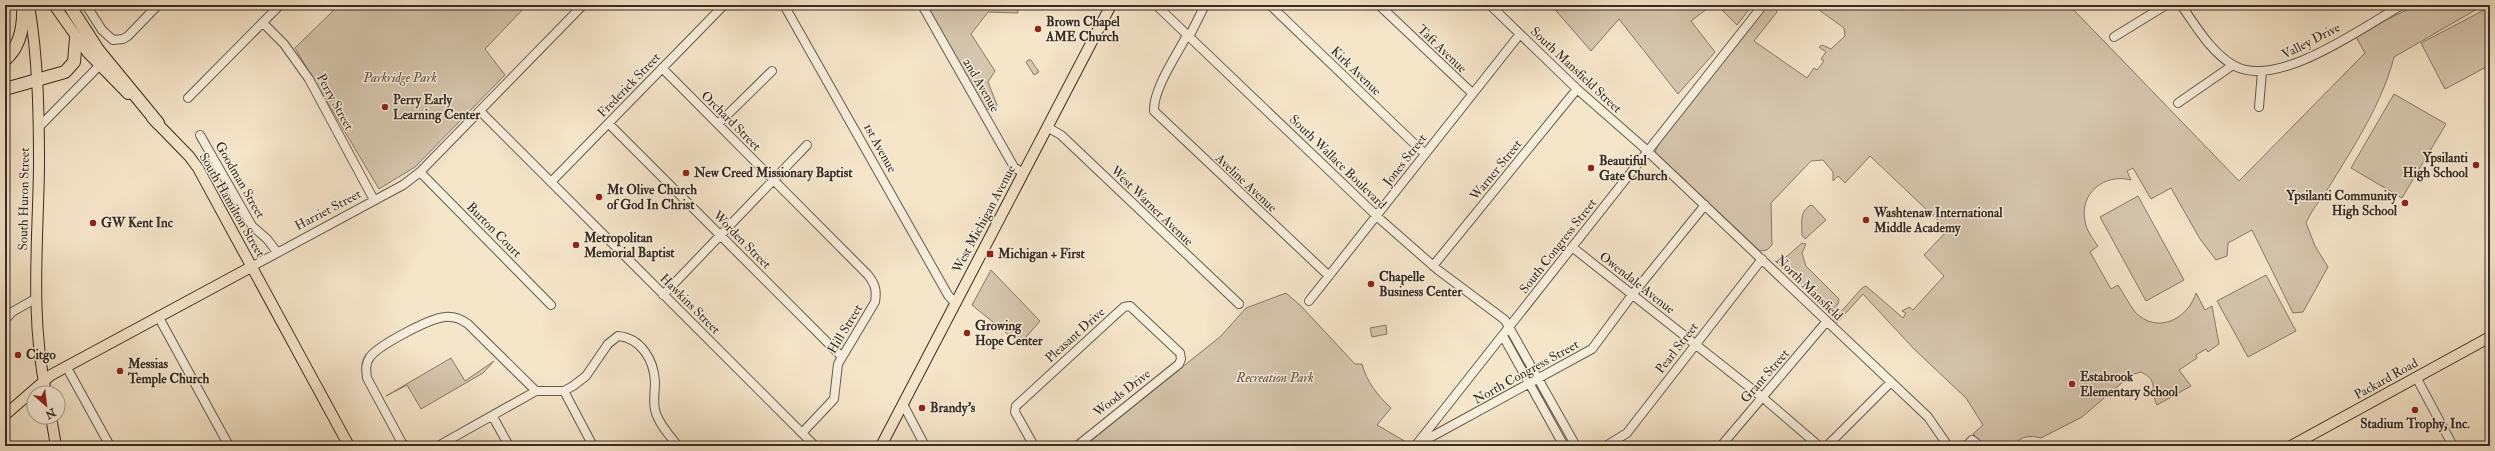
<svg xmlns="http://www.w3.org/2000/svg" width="2495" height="451" font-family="'IM FELL Double Pica',serif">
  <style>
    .green { fill: #d5c6ad; stroke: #867968 }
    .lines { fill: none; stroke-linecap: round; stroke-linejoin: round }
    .minor-casing { stroke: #665a4c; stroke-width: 10 }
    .major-casing { stroke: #372c22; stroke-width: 12 }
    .highway-casing { stroke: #372c22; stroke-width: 14 }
    .minor { stroke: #f8eedc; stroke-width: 8 }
    .major { stroke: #f5e5c9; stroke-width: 10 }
    .highway { stroke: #f5e5c9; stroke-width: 12 }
    .poi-dot { fill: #8f2418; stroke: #f8eedc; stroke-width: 1.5 }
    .labels { text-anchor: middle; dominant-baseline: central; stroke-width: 3; stroke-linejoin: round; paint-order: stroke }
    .poi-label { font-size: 13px; font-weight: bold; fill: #372c22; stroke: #f8eedc; text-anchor: start }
    .street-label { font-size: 13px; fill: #372c22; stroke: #f8eedc }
    .park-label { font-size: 13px; font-style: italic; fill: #5e5245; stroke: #f8eedc }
  </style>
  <rect width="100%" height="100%" fill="#f5e5c9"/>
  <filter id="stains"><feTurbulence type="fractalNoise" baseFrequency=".005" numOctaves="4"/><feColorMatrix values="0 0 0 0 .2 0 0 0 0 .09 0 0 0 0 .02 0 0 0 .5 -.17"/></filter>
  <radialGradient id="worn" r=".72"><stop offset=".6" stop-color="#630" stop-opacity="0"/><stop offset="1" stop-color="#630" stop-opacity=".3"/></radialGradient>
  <path class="green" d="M339,5H527L485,49L505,75L415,167L379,189L295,48Z
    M926,5H1017L1018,13L988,12L971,34L995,71L988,82L997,105L986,110Z
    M1551,5H1712L1691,21L1715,52L1678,94L1619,19L1591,51Z
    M1717,5H1749L1751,7L1737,25Z
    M1812,5H2069L2239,181L2365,53L2355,35L2417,5H2484L2394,57C2383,101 2356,143 2332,182C2324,196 2313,207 2306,223L2315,246L2328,267L2303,312L2293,313L2252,230L2228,243L2227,256L2216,260L2200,239L2171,188L2151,199L2133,168L2127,171L2131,180C2105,173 2079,193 2085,221C2086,230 2093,239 2098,246L2090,252L2111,289L2118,285C2124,294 2129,304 2135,312C2157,335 2188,319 2196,293L2205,310L2212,306L2219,344L2208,352L2206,349L2196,355L2197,358L2179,370L2191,386L2157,405C2149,390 2160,381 2141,372L2131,375L2082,417L2041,438C2029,435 2021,436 2013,446H1996L1994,443L1991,446H1985L1973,434L1983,425L1966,398L1914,349L1863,294L1835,325L1832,322L1862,288L1866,286L1903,318L1906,313L1902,311L1909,307L1913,310L1944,276L1924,255L1948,230L1870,156L1845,183L1838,176L1833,181V172L1823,160L1811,161L1771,203L1772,245L1767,250L1760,251L1655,152L1660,141L1764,10L1775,7L1777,12L1754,41L1807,78L1814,68L1817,70L1824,61L1821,59L1826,52L1819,47L1822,45L1831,49L1845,36L1844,28Z
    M2490,7V65L2445,89L2421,43Z
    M1028,60H1031L1039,72L1034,75L1026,62Z
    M2394,94L2446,124L2402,198L2351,168Z
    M2138,196L2184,280L2146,301L2100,217Z
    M1812,205L1826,220L1805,239L1802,235C1802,225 1799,209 1812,205Z
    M1802,243L1806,244L1802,253L1806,266L1839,299L1838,304L1830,313L1778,264Z
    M991,270L1040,321L1020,344L972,305Z
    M2266,275L2296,331L2248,357L2217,301Z
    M1286,293L1301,306L1355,364H1362C1367,382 1377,395 1391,408L1377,425L1408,443L1402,446H1084L1221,336L1246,308Z
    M1386,325L1387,334L1372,337L1370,328Z
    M451,358L465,381L494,361L483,373L421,409L407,385L386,396Z"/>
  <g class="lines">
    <g class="minor-casing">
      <path id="minor" d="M86,5L102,30L113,40L123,39L128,36L158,5
        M784,5L948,295L955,303
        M922,5L1014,167L1023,173
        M1156,5L1381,220L1438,270L1505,320L1576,446
        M1270,5L1425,154
        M1379,5L1472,93
        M1490,5L1577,89L1642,146L1928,417L1948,446
        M2181,5C2196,26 2210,51 2233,65C2276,91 2363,27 2402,5
        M263,23L284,44L309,79L374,200
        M1187,35C1177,55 1153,89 1154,111L1329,276
        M1189,37L1205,5
        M2114,37L2166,5
        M662,68L868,275C875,284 877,290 875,302L838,364L834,399L802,433
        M188,98L280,5
        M2178,103L2233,65
        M2259,107L2262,72
        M480,111L815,446
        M609,124L842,357
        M718,124L772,71
        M1047,127L1061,135L1239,304
        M38,128L99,66
        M200,135L252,226L267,239L277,252
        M420,172L551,305
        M552,181L724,5
        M1572,247L1762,397L1819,446
        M253,266L403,185L420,172L583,5
        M1433,266L1577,89
        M663,295L807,145
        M1309,301L1520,34
        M158,316L229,446
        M5,320L12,312L35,299
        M1503,336L1564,446
        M66,366L110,446
        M2416,377L2453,446
        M564,391L593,446
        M903,404L925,446
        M493,417L509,446
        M1420,443L1592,349L1632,295L1705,205
        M1416,445L1763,5
        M406,446L402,443L367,378C366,370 365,364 370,357C379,345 430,318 445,317C454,316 461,319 468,324L536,391
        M438,446L536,391H564L573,386L586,376L608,344L618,336C641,338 654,360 655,382C655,391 653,401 655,410C658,423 670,436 678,446
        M1034,446L1015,412L1016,406L1114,316L1124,307L1130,306L1180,353L1181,359L1179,364L1077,446
        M1606,446L1627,433L1762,259
        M1721,446L1827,321
        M1827,446L1891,382
        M1966,446L1972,440L1980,446
        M2487,446L2490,444"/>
    </g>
    <g class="major-casing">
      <path id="major" d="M29,5C38,58 39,112 39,166C38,243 30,316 46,393
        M54,5L88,53L128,94
        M152,118L189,156L198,168L349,446
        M5,415L51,375L253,266
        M51,417L56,446
        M881,446L1111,5
        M2291,446L2490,337"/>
    </g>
    <g class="highway-casing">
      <path id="highway" d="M69,5L98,50L158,123
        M5,60C21,46 24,25 23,5
        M5,89L65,72L74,62L76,38"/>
    </g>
    <use href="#minor" class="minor"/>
    <use href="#major" class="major"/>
    <use href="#highway" class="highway"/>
  </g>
  <g class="poi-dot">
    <circle cx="1038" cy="29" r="4"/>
    <circle cx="385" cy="107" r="4"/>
    <circle cx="2476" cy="165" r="4"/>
    <circle cx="1591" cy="168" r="4"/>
    <circle cx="686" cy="173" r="4"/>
    <circle cx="599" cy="197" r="4"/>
    <circle cx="2405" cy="203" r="4"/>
    <circle cx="1866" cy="220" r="4"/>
    <circle cx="93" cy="223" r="4"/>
    <circle cx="576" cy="245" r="4"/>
    <rect x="986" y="250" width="8" height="8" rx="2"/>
    <circle cx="1371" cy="284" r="4"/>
    <circle cx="967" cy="333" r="4"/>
    <circle cx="18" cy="355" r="4"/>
    <circle cx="120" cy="371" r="4"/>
    <circle cx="2072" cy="384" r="4"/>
    <circle cx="922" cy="408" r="4"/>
    <circle cx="2415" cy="410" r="4"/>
  </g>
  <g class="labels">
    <g class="poi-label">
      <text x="1046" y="22">Brown Chapel<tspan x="1046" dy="15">AME Church</tspan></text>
      <text x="393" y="100">Perry Early<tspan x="393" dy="15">Learning Center</tspan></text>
      <text x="2468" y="158" text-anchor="end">Ypsilanti<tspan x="2468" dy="15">High School</tspan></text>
      <text x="1599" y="161">Beautiful<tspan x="1599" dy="15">Gate Church</tspan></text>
      <text x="694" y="173">New Creed Missionary Baptist</text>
      <text x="607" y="190">Mt Olive Church<tspan x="607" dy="15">of God In Christ</tspan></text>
      <text x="2397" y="196" text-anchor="end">Ypsilanti Community<tspan x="2397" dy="15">High School</tspan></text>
      <text x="1874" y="213">Washtenaw International<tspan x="1874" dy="15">Middle Academy</tspan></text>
      <text x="101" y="223">GW Kent Inc</text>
      <text x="584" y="238">Metropolitan<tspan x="584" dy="15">Memorial Baptist</tspan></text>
      <text x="998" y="254">Michigan + First</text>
      <text x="1379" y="277">Chapelle<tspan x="1379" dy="15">Business Center</tspan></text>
      <text x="975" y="326">Growing<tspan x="975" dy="15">Hope Center</tspan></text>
      <text x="26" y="355">Citgo</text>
      <text x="128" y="364">Messias<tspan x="128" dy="15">Temple Church</tspan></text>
      <text x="2080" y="377">Estabrook<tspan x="2080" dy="15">Elementary School</tspan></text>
      <text x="930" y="408">Brandy's</text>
      <text x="2415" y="424" text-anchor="middle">Stadium Trophy, Inc.</text>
    </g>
    <g class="street-label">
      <text transform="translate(2311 41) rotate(-27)">Valley Drive</text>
      <text transform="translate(1442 49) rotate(44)">Taft Avenue</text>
      <text transform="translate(1576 70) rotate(43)">South Mansfield Street</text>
      <text transform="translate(1356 71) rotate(44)">Kirk Avenue</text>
      <text transform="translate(629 85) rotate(-46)">Frederick Street</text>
      <text transform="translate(981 85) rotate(60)">2nd Avenue</text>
      <text transform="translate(335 102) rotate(61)">Perry Street</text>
      <text transform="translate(731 121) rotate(45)">Orchard Street</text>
      <text transform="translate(880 148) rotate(61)">1st Avenue</text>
      <text transform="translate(1405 160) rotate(-52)">Jones Street</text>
      <text transform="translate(1338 162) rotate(44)">South Wallace Boulevard</text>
      <text transform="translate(1496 170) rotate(-51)">Warner Street</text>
      <text transform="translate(240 180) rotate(60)">Goodman Street</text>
      <text transform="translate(1246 183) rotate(43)">Aveline Avenue</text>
      <text transform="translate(24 199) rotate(-89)">South Huron Street</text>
      <text transform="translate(232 205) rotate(60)">South Hamilton Street</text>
      <text transform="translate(1152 206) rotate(44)">West Warner Avenue</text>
      <text transform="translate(328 210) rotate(-28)">Harriet Street</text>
      <text transform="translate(984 219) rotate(-62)">West Michigan Avenue</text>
      <text transform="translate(494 230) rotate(45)">Burton Court</text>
      <text transform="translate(742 240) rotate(45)">Worden Street</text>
      <text transform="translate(1558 246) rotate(-52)">South Congress Street</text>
      <text transform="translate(1637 283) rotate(38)">Owendale Avenue</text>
      <text transform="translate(1809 288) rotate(44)">North Mansfield</text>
      <text transform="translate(690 304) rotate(45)">Hawkins Street</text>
      <text transform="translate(845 329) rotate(-59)">Hill Street</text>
      <text transform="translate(1075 335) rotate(-42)">Pleasant Drive</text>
      <text transform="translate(1677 348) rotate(-52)">Pearl Street</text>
      <text transform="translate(1526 372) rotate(-29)">North Congress Street</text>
      <text transform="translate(1765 376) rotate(-49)">Grant Street</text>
      <text transform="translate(2386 379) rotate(-29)">Packard Road</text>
      <text transform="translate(1122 393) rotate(-38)">Woods Drive</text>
    </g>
    <g class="park-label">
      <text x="400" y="78">Parkridge Park</text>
      <text x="1275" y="378">Recreation Park</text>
    </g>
  </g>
  <rect width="2495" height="451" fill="none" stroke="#f5e5c9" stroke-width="20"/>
  <rect x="6" y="6" width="2483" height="439" fill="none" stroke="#372c22" stroke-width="2"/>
  <rect x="10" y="10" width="2475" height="431" fill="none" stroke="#372c22"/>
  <g transform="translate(46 405) rotate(152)"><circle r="19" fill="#f8eedc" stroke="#aba092"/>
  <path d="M0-3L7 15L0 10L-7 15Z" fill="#8f2418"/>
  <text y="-6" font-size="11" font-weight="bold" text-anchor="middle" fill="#372c22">N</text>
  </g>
  <rect width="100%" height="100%" filter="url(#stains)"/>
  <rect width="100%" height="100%" fill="url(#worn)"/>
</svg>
